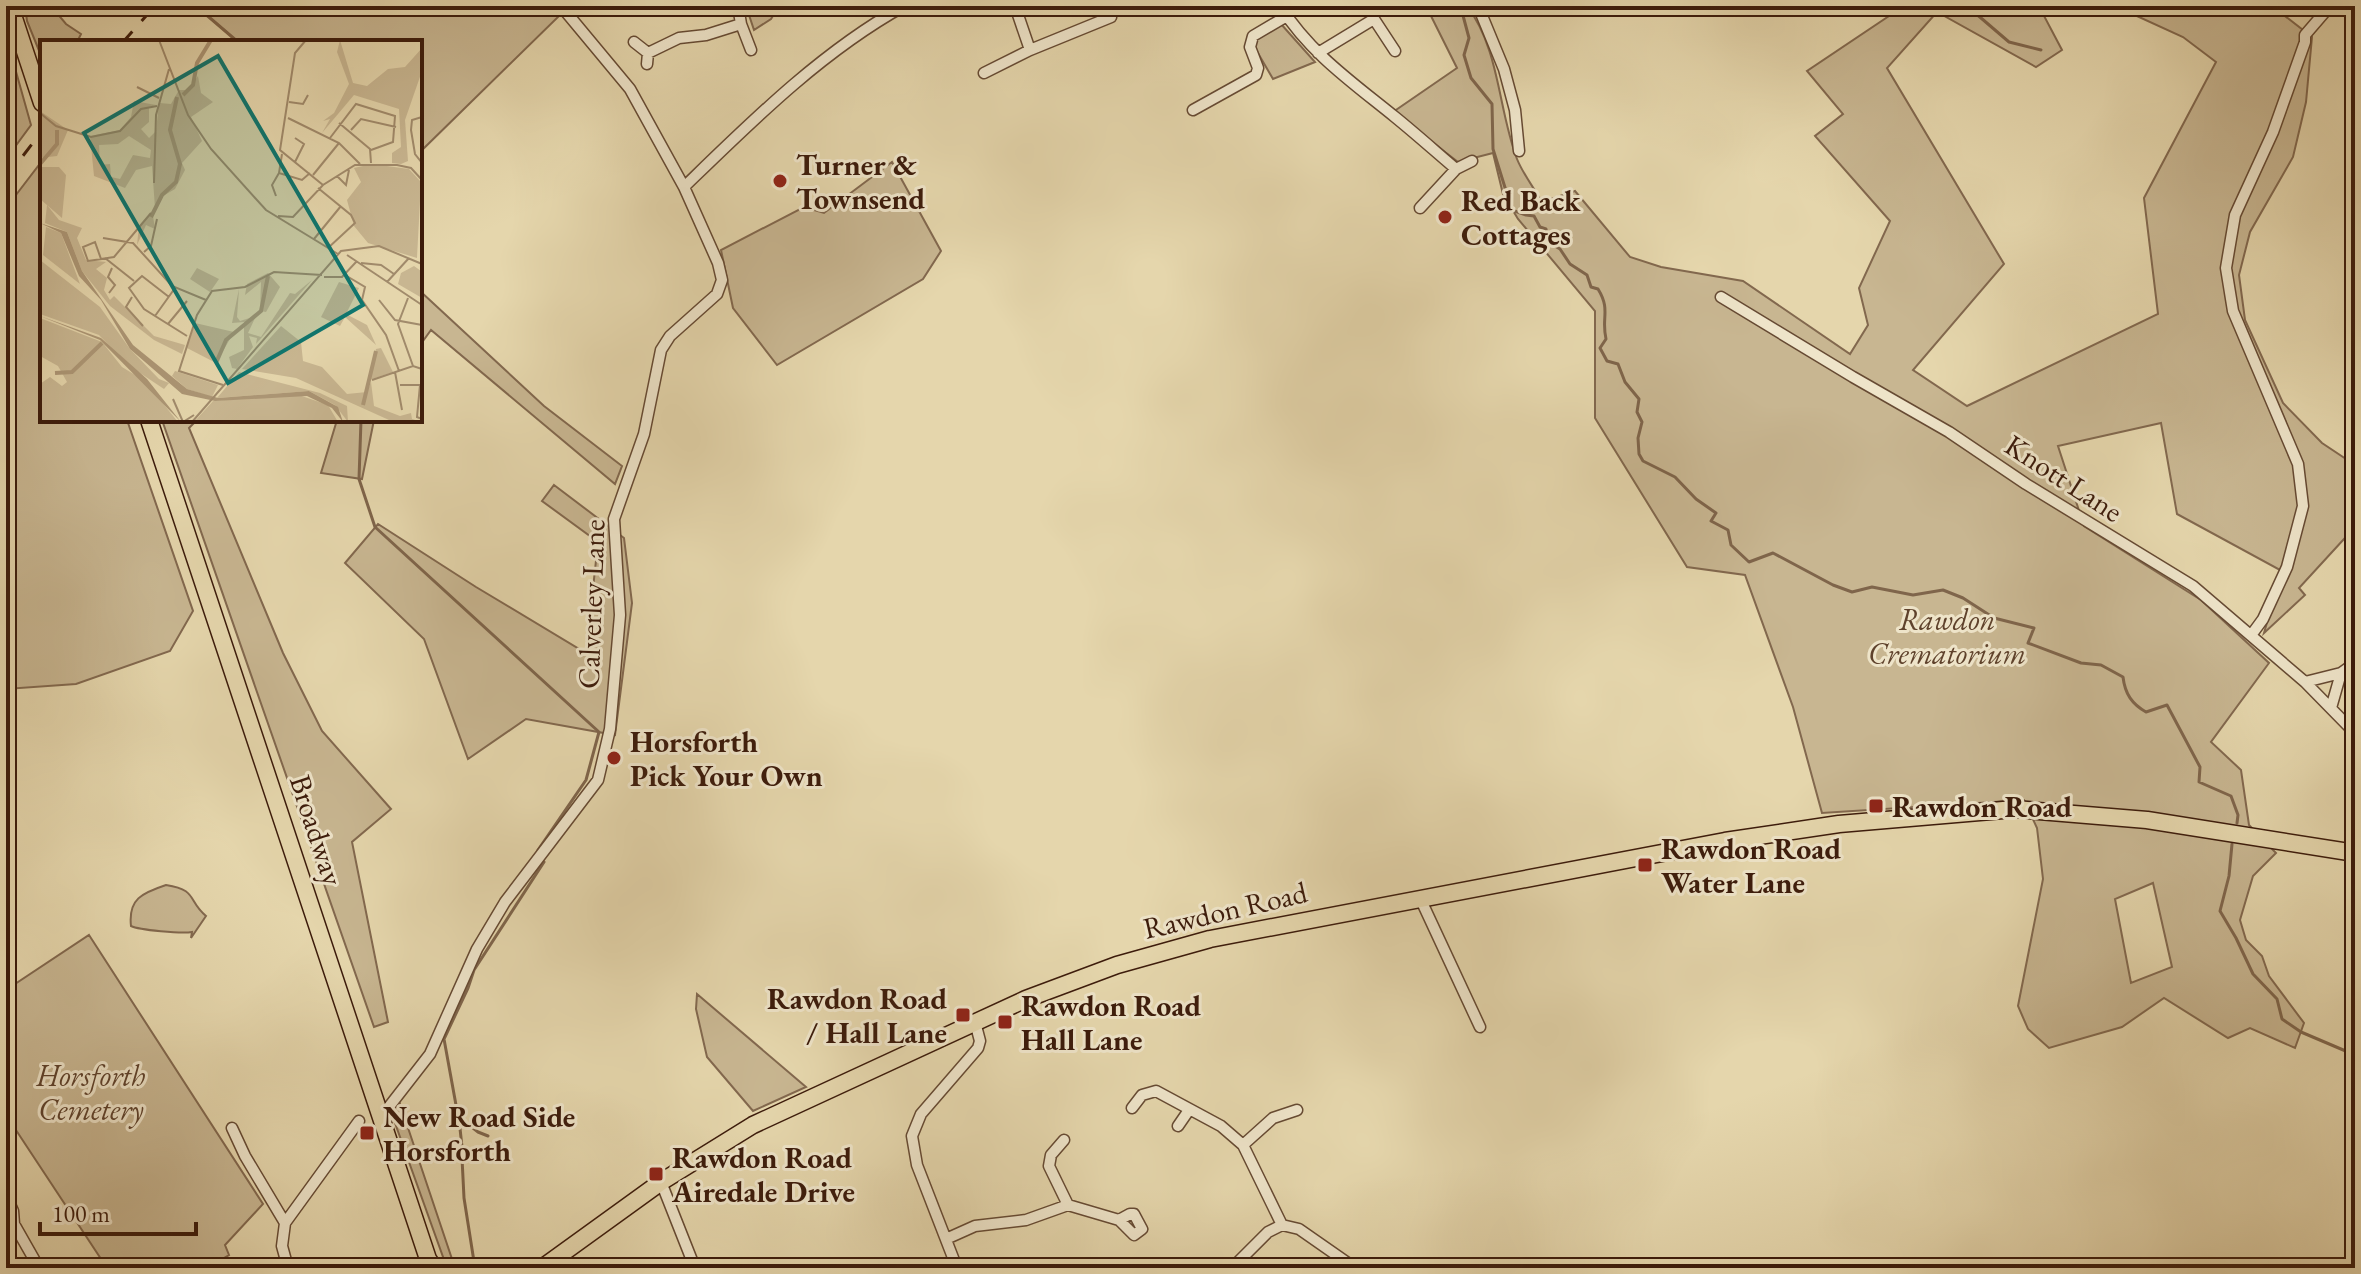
<svg xmlns="http://www.w3.org/2000/svg" width="2361" height="1274" font-family="'EB Garamond',serif">
  <style>
    .green { fill: #c8b691; stroke: #82684e; stroke-width: 2; fill-rule: evenodd }
    .lines { fill: none; stroke-linecap: round; stroke-linejoin: round }
    .stream { stroke: #7f654b; stroke-width: 3 }
    .minor-casing { stroke: #664a33; stroke-width: 13 }
    .primary-casing { stroke: #3c1b0b; stroke-width: 19 }
    .trunk-casing { stroke: #3c1b0b; stroke-width: 19 }
    .minor { stroke: #eee4c9; stroke-width: 10 }
    .primary { stroke: #e5d6ac; stroke-width: 16 }
    .trunk { stroke: #e5d6ac; stroke-width: 16 }
    .rail { stroke: #3c1b0b; stroke-width: 3; stroke-dasharray: 14 14; stroke-linecap: butt }
    .poi-dot { fill: #8f2418; stroke: #eee4c9; stroke-width: 3 }
    .labels { text-anchor: middle; dominant-baseline: central; stroke-width: 6; stroke-linejoin: round; paint-order: stroke }
    .poi-label { font-size: 30px; font-weight: bold; fill: #3c1b0b; stroke: #eee4c9; text-anchor: start }
    .street-label { font-size: 30px; fill: #3c1b0b; stroke: #eee4c9 }
    .park-label { font-size: 30px; font-style: italic; fill: #5f422c; stroke: #eee4c9 }
    .inset-river { fill: none; stroke: #ac9675; stroke-width: 4 }
    .inset-road { fill: none; stroke: #a18b6c; stroke-width: 2 }
    .view { fill: #0f766e; fill-opacity: 0.15; stroke: #0f766e; stroke-width: 4 }
    .inset-edge { fill: none; stroke: #3c1b0b; stroke-width: 4 }
  </style>
  <rect width="100%" height="100%" fill="#e5d6ac"/>
  <filter id="stains"><feTurbulence type="fractalNoise" baseFrequency=".0025" numOctaves="4"/><feColorMatrix values="0 0 0 0 .2 0 0 0 0 .09 0 0 0 0 .02 0 0 0 .5 -.17"/></filter>
  <radialGradient id="worn" r=".72"><stop offset=".6" stop-color="#630" stop-opacity="0"/><stop offset="1" stop-color="#630" stop-opacity=".3"/></radialGradient>
  <path class="green" d="M25,6H51L66,24L81,34L79,38L83,42H42V58L27,21Z
    M196,6H548L558,17L420,152V42H238Z
    M746,6H779L771,19L754,30Z
    M1426,6H1467C1500,50 1498,109 1517,159C1523,174 1534,188 1542,202L1575,191L1630,257L1661,267L1743,281L1850,354L1868,325L1859,288L1890,221L1815,136L1843,114L1807,71L1904,6H2050L2043,14L2062,50L2036,67L1937,12L1887,68L2004,264L1913,370L1967,406L2158,314L2144,198L2216,62L2183,37L2115,6H2272L2312,37L2306,102L2293,157L2250,232L2239,275L2245,320L2283,403L2322,443L2355,465V527L2299,588L2305,595L2264,633L2282,571L2177,514L2161,423L2058,446L2084,526L2201,600L2269,663L2211,742L2241,770L2249,825L2276,853L2253,876L2240,920L2246,940L2262,956L2269,976L2304,1023L2295,1048L2250,1028L2228,1038L2164,998L2122,1027L2049,1048L2028,1029L2018,1006L2043,879L2037,828L2024,800L1822,813L1793,707L1745,575L1687,567L1595,418V311L1518,219L1503,194L1493,153L1458,162L1393,112L1457,68ZM2153,883L2172,967L2131,983L2115,899Z
    M1281,24L1315,62L1273,79L1255,48L1256,40Z
    M6,36L31,125L6,159Z
    M42,161V420H127L193,611L170,651L76,684L6,689V208Z
    M892,162L941,251L923,279L777,365L733,308L721,250L804,207L824,213Z
    M420,291L544,406L622,466L615,484L431,330L423,341H420Z
    M162,420H197L189,428L283,653L322,731L391,809L352,842L388,1022L374,1027Z
    M337,420H374L362,479L321,473Z
    M554,485L624,538L632,603L615,735L526,719L468,759L424,639L345,563L378,524L476,587L586,653L598,542L542,501Z
    M166,885C198,890 187,900 206,916L191,938L192,932C182,934 139,930 131,926C128,899 142,893 166,885Z
    M89,935L263,1204L225,1245L229,1255L207,1268H107L8,1118L6,1119V990Z
    M697,994L806,1087L753,1111L707,1057L696,1009Z
    M399,1101L455,1268H447L390,1109Z"/>
  <g class="lines">
    <path class="stream" d="M196,6L238,42
      M1451,6L1461,8L1469,38L1464,55L1471,78L1492,104L1493,149L1512,210L1526,215L1534,216L1540,227L1546,229L1548,242L1560,249L1570,264L1587,275L1591,287L1598,289C1611,310 1601,318 1606,339L1600,348L1607,361L1618,364L1625,382L1639,399L1637,412L1642,422L1638,438L1639,454L1643,461L1675,477L1696,499L1716,513L1711,521L1728,530L1731,545L1749,562L1773,553L1833,585L1852,592L1872,587L1913,595L1943,590L1963,598L1994,618L2034,628L2028,643L2081,663L2101,665L2123,677C2125,694 2132,704 2146,712L2167,705L2200,767L2199,782L2231,796L2238,815L2237,823
      M1967,6L2009,42L2041,50
      M361,420L359,479L375,527L599,732L586,780L538,850
      M2232,844L2229,876L2220,911L2236,938L2253,974L2277,999L2282,1019L2301,1032L2348,1052L2351,1067L2355,1072
      M459,1119L462,1147
      M488,1136L478,1132L458,1116L444,1039L468,988L474,970L544,862
      M462,1158L464,1198L475,1268"/>
    <g class="minor-casing">
      <path id="minor" d="M738,6L741,24L751,50
        M1015,6L1030,50
        M1280,6C1311,54 1352,82 1395,117C1416,134 1436,152 1456,169
        M1478,6L1504,69L1515,110L1519,151
        M634,42L648,53
        M1318,53L1374,19L1395,51
        M647,64L648,53L679,38L706,35L741,24
        M984,73L1030,50L1111,17
        M1193,110L1256,75L1258,68L1250,47L1253,36L1287,16
        M684,187C751,122 821,52 904,6
        M1420,208L1456,169L1472,161
        M1721,297L1853,377L1949,432L2026,484L2193,586L2305,682L2355,733
        M2252,634L2263,619L2287,567L2303,506L2298,464L2233,311L2226,268L2235,215L2273,132L2305,42V35L2330,6
        M2305,682L2341,673L2355,663
        M2331,708L2341,673
        M1420,898L1480,1027
        M1132,1108L1142,1095L1156,1091L1221,1126L1243,1145L1282,1225
        M381,1117L430,1054L477,949L505,902L598,780L610,729L620,615L614,519L644,434L661,350L670,336L717,294L722,280L718,263L684,187L630,89L561,6
        M1178,1126L1189,1110
        M232,1128L245,1156L285,1223
        M1064,1140L1051,1155L1049,1166L1068,1205
        M1243,1145L1273,1118L1297,1110
        M661,1182L695,1268
        M6,1195L13,1211L14,1224L39,1268
        M1068,1205L1119,1220L1130,1214H1134L1142,1229L1134,1235L1119,1220
        M946,1239L975,1226L1026,1220L1068,1205
        M288,1268L282,1246L285,1223L359,1121
        M805,1268L811,1265
        M957,1268L917,1165L912,1136L921,1114L978,1048L980,1041L975,1022
        M1232,1268L1268,1232L1282,1225L1299,1229L1355,1268"/>
    </g>
    <g class="primary-casing">
      <path id="primary" d="M542,1268L661,1182L753,1125L1026,999L1117,965L1210,939L1725,841L1839,824L2015,809L2147,820L2355,853"/>
    </g>
    <g class="trunk-casing">
      <path id="trunk" d="M10,6L42,103
        M149,420L428,1259L434,1268"/>
    </g>
    <use href="#minor" class="minor"/>
    <use href="#primary" class="primary"/>
    <use href="#trunk" class="trunk"/>
    <path class="rail" d="M123,42L155,6
      M6,178L42,131"/>
  </g>
  <g class="poi-dot">
    <circle cx="780" cy="181" r="8"/>
    <circle cx="1445" cy="217" r="8"/>
    <circle cx="614" cy="758" r="8"/>
    <rect x="1868" y="798" width="16" height="16" rx="4"/>
    <rect x="1637" y="857" width="16" height="16" rx="4"/>
    <rect x="955" y="1007" width="16" height="16" rx="4"/>
    <rect x="997" y="1014" width="16" height="16" rx="4"/>
    <rect x="359" y="1125" width="16" height="16" rx="4"/>
    <rect x="648" y="1166" width="16" height="16" rx="4"/>
  </g>
  <g class="labels">
    <g class="poi-label">
      <text x="796" y="164">Turner &amp;<tspan x="796" dy="34">Townsend</tspan></text>
      <text x="1461" y="200">Red Back<tspan x="1461" dy="34">Cottages</tspan></text>
      <text x="630" y="741">Horsforth<tspan x="630" dy="34">Pick Your Own</tspan></text>
      <text x="1892" y="806">Rawdon Road</text>
      <text x="1661" y="848">Rawdon Road<tspan x="1661" dy="34">Water Lane</tspan></text>
      <text x="947" y="998" text-anchor="end">Rawdon Road<tspan x="947" dy="34">/ Hall Lane</tspan></text>
      <text x="1021" y="1005">Rawdon Road<tspan x="1021" dy="34">Hall Lane</tspan></text>
      <text x="383" y="1116">New Road Side<tspan x="383" dy="34">Horsforth</tspan></text>
      <text x="672" y="1157">Rawdon Road<tspan x="672" dy="34">Airedale Drive</tspan></text>
    </g>
    <g class="street-label">
      <text transform="translate(2064 478) rotate(33)">Knott Lane</text>
      <text transform="translate(591 604) rotate(-88)">Calverley Lane</text>
      <text transform="translate(317 830) rotate(72)">Broadway</text>
      <text transform="translate(1225 910) rotate(-13)">Rawdon Road</text>
    </g>
    <g class="park-label">
      <text x="1947" y="619">Rawdon<tspan x="1947" dy="34">Crematorium</tspan></text>
      <text x="91" y="1075">Horsforth<tspan x="91" dy="34">Cemetery</tspan></text>
    </g>
  </g>
  <g transform="translate(40 40)">
    <rect width="382" height="382" fill="#e5d6ac"/>
    <path d="M300,0L313,43L327,46L348,29L365,27L382,8V31L365,80L368,121L361,124L352,123V113L361,107L359,69L314,55L282,93L290,79L283,81L294,73L309,44L297,12ZM158,36L161,53L173,62L151,77L162,101L142,123L145,130L135,149L123,156L113,176L115,189L106,185L97,205L99,186L115,168L112,126L96,130L85,148L54,136L50,96L80,90L91,77L94,61L116,65L109,67V82L101,89L109,98L116,91L119,63L131,64L139,50H148ZM89,96L111,110L110,118L93,115L80,139L71,137L70,124L60,125L59,105L78,104ZM0,71L28,90L17,116L0,118ZM332,124L369,129L381,142L377,218L328,203L314,186L307,160L321,142L314,128ZM0,127H19L26,135L22,178L0,159ZM7,165L19,180L42,188L37,198L46,220L66,222L56,229L67,238L64,250L70,260L74,256L114,296L145,305L142,314L114,300L70,266L42,231L27,192L5,183ZM6,187L21,193L40,244L3,215ZM0,220L60,267L90,309L119,339L129,343L124,349L88,325L59,295L0,274ZM374,226L381,231L382,258L358,244L361,233ZM157,228L179,239L170,252L150,239ZM228,233L240,247L226,272L220,271L221,242L205,255L207,244ZM272,240L216,304L217,298L209,296L213,307L197,329L192,328L189,317L204,310V282L192,283L199,249L197,277L200,281L216,276L208,293L221,297L250,253L255,254ZM299,242L319,248L306,274L327,285L336,305L305,277L300,286L281,277ZM0,278L62,302L82,327L105,341L138,382H0V344L10,337L22,346L27,342L18,326L0,316ZM155,283L194,292L176,323L147,308ZM241,286L261,302L263,321L282,327L307,354L327,352L331,342L334,366L360,376L371,373L372,379L382,382L349,380L256,338L202,329ZM341,308L353,332L329,340L336,309ZM135,331L178,345L172,357L147,349L132,336ZM199,332L280,353L307,366L308,382L295,365L269,351L177,358ZM256,354L288,365L298,382H154L173,361Z" fill="#c8b691" fill-rule="evenodd"/>
    <path d="M0,183L27,192L42,231L93,305L147,349L178,358L269,351L298,367L303,382L292,368L267,356L175,361L142,354L90,309L61,260L39,236L21,193ZM0,276L61,298L107,339L141,382L60,300Z" fill="#ac9675"/>
    <path class="inset-river" d="M143,55L153,45L157,23L171,0M0,124L17,104V90M111,177L122,155L136,142L140,124L130,90L137,57M176,323L186,300L221,271L228,236M15,333L32,332L62,303M323,365L336,311"/>
    <path class="inset-road" d="M119,0L148,75L171,109L226,170L298,214M266,0L255,13L240,110L283,145M97,47L119,58M249,62L263,64L268,55M0,73L16,86L51,97L80,91L101,69L117,66M382,77L372,80L371,90L375,114L382,123M248,78L299,103L320,124M299,83L330,109L331,123M311,90L321,79L356,87M255,98L264,104L255,122M290,98L316,64L355,76L353,102L331,110M242,114L239,133L262,140L270,133M273,135L299,103M297,136L306,145L309,130M114,143L116,75L129,29M278,148L311,175L315,183L288,208M236,156L232,145L239,133M238,176L253,177L283,145L315,125H357L371,128L382,140M63,198L93,203L132,246L166,260M274,199L301,166M104,212L111,206L117,179M307,215L382,265M65,218L94,241M62,219L48,221L43,207L55,202L61,219L74,217L111,173M321,223L341,225L354,234M305,235L325,247L322,260L346,295L359,331M284,237H302L317,221M347,242L369,218M69,253L75,245L68,237L72,228M92,257L86,267L103,286M129,257L102,236L89,248L104,269L147,296M368,258L358,284L373,326M339,260L355,280L382,285M115,276L135,248M128,284L147,261M355,332L362,370M332,340L373,326L382,329M183,345L139,331L157,275L172,251L205,247L234,232L282,235M360,345H380L377,377L382,379M133,359L143,382L154,375M152,382L301,211L339,206L382,224"/>
    <path class="view" d="M178,16L323,265L188,343L44,93Z"/>
    <rect width="382" height="382" class="inset-edge"/>
  </g>
  <rect width="2361" height="1274" fill="none" stroke="#e5d6ac" stroke-width="32"/>
  <rect x="8" y="8" width="2345" height="1258" fill="none" stroke="#3c1b0b" stroke-width="4"/>
  <rect x="16" y="16" width="2329" height="1242" fill="none" stroke="#3c1b0b" stroke-width="2"/>
  <path d="M40 1222v12h156v-12" fill="none" stroke="#3c1b0b" stroke-width="4"/>
  <text x="52" y="1222" font-size="24" fill="#3c1b0b" stroke="#eee4c9" stroke-width="6" paint-order="stroke">100 m</text>
  <rect width="100%" height="100%" filter="url(#stains)"/>
  <rect width="100%" height="100%" fill="url(#worn)"/>
</svg>
